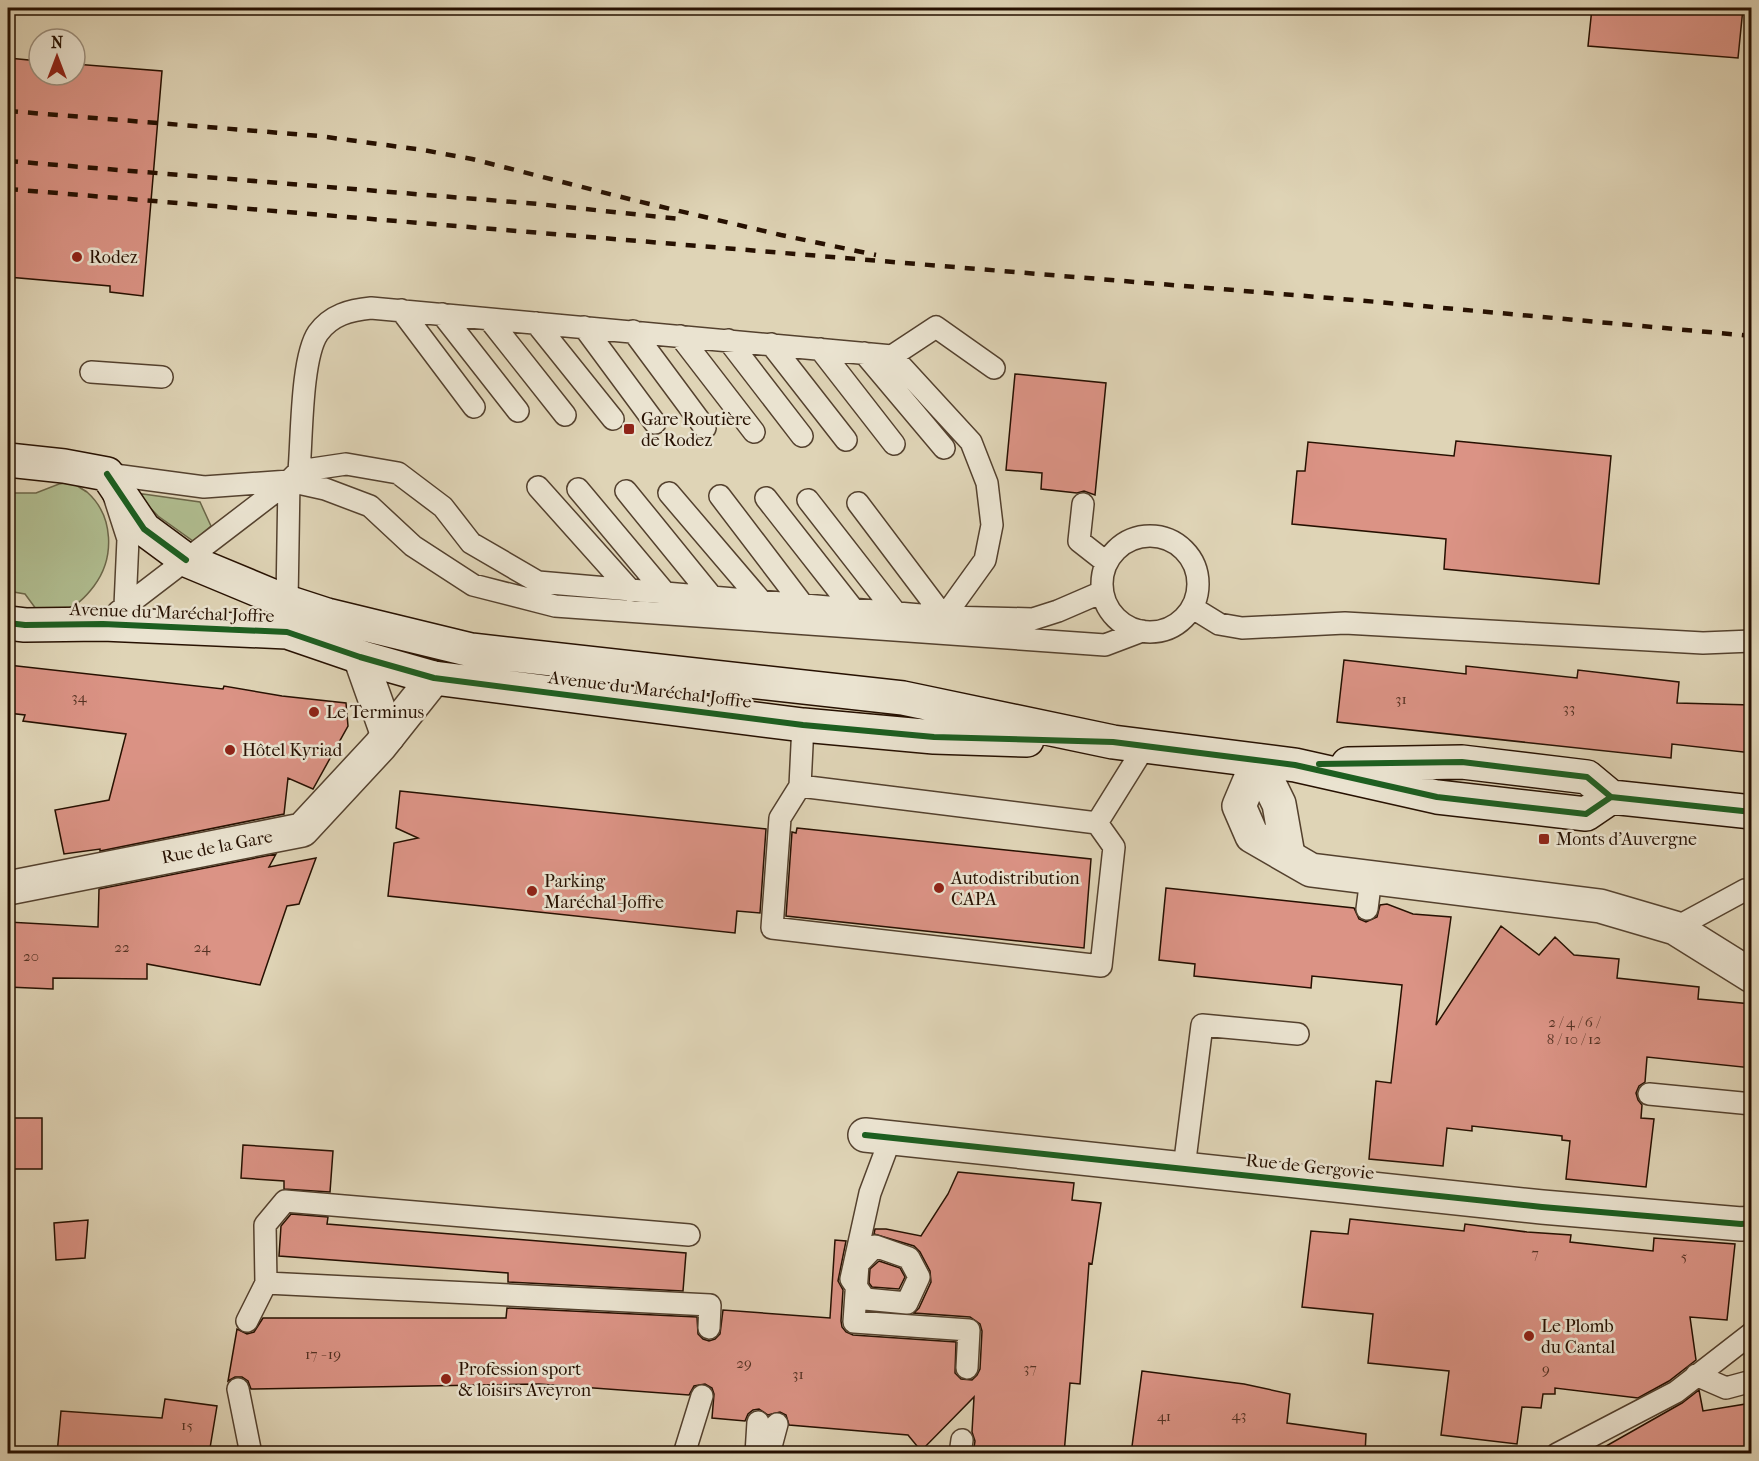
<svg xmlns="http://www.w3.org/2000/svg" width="1759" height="1461" font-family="'IM FELL French Canon',serif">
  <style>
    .green { fill: #b0bd90; stroke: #6b6648; stroke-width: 1.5 }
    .building { fill: #db9385; stroke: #261001; stroke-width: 1.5 }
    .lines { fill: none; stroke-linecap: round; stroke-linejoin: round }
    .service-casing { stroke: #54412e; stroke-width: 24 }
    .minor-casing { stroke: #54412e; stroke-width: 36 }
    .secondary-casing { stroke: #261001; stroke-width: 36 }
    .service { stroke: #eae3d0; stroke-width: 21 }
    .minor { stroke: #eae3d0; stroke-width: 33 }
    .secondary { stroke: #eae3d0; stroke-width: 33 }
    .rail { stroke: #261001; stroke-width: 4.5; stroke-dasharray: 10 10; stroke-linecap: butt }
    .cycleway-casing { stroke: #eae3d0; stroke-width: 10 }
    .cycleway { stroke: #1b5e20; stroke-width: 6 }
    .poi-dot { fill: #8f2418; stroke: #eae3d0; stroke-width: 2 }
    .labels { text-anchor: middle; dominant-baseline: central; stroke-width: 5; stroke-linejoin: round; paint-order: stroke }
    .number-label { font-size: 15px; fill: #533122 }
    .poi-label { font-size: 18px; fill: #261001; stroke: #eae3d0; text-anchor: start }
    .street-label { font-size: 18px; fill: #261001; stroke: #eae3d0 }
  </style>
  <rect width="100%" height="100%" fill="#dfd4b6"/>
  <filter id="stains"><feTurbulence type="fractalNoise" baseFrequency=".00333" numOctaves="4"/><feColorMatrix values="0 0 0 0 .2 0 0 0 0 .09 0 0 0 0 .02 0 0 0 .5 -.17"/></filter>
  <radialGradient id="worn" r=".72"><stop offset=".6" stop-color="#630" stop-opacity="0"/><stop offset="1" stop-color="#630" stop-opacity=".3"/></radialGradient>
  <path class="green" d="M71,482C76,485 82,489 87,492C114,516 115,558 94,586C88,594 77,606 66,609C58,612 47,612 39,613L25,594L8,591V493H36L59,484Z
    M136,493L200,502L211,526L193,541L158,516Z"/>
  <path class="building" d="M1592,8H1743L1738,58L1588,46Z
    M8,58L39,61V75H75V64L162,71L143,296L110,292V286L8,277Z
    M1015,374L1106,383L1095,495L1084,491L1077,493L1041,489L1042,473L1006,470Z
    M1456,441L1611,456L1599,584L1444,569L1446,539L1292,524L1297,471H1305L1308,442L1454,456Z
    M1344,660L1466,674V666L1577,678L1578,670L1679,682L1677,703L1752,705V753L1672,744L1671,758L1337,722Z
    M8,665L223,689L224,686L282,696L346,703L348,726L313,789L288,778L284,814L100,851V849L64,854L55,810L109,800L126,734L23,721L25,715L8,713Z
    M400,791L766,829L760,913L737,911L735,933L388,896L394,843L418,838L396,828Z
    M797,828L1091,859L1084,948L786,916L792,832L796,833Z
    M276,854L269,867L316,858L299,904L287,906L260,985L147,964V979L53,978V989L8,987V922L98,927L99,889Z
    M1166,888L1354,908L1359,919L1366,922L1377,917L1380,905L1387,904L1413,914L1451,917L1436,1025L1501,926L1539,955L1555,937L1574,955L1619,959L1617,978L1699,987L1698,999L1752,1004V1068L1647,1057L1645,1082L1639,1086L1636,1093L1638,1100L1642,1105L1641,1118L1654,1119L1646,1187L1566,1179L1570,1141L1562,1140V1136L1472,1126V1131L1447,1128L1443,1166L1369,1159L1376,1081L1391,1083L1402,985L1312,976L1311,988L1194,976L1195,964L1159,960Z
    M8,1118H42V1169H8Z
    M243,1145L333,1151L330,1192L284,1189V1181L241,1178Z
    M958,1172L1074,1183L1072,1200L1101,1203L1092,1264L1089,1263L1080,1384L1070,1383L1064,1454H973L975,1441L972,1432L974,1397L921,1451L908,1435L789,1425L786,1415L780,1412L768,1415L759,1409L753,1410L748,1414L745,1421L712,1418L714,1394L712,1388L705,1384L694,1386L689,1395L539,1384L251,1389L248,1381L242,1377H235L228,1381L237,1329L247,1334L254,1332L263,1318H506L507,1308L697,1317L698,1334L703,1339L709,1341L715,1339L720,1334L723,1310L830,1318L835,1240L846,1241L838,1281L843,1290L841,1321L842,1327L846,1332L853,1335L956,1342L955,1373L961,1379L972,1380L977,1375L980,1369L982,1331L980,1324L970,1317L914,1313L919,1308L931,1282L930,1271L920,1252L914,1246L874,1234L875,1229H886L921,1236L948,1194Z
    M291,1214L328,1217L327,1224L686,1253L683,1291L508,1282V1273L279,1256L281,1226Z
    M1350,1219L1464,1231L1465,1224L1527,1232L1571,1235L1570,1242L1653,1251L1654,1238L1735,1244L1727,1320L1690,1317L1696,1360L1669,1381L1638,1398L1555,1388V1394H1543L1541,1408L1522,1407L1517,1444L1441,1435L1449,1371L1368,1363L1373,1314L1302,1307L1311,1231L1348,1234Z
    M88,1220L85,1258L56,1260L54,1223Z
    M879,1261L900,1268L905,1277L899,1289L872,1287L869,1283L870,1269Z
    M1142,1371L1244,1384L1290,1394L1287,1423L1366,1434L1365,1454H1131Z
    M1699,1390L1703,1411L1752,1403V1454H1592L1682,1403Z
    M165,1399L217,1406L209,1454H57L61,1411L162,1418Z"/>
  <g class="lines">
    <g class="service-casing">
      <path id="service" d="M401,310L474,407
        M442,314L518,411
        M489,319L565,415
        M536,323L613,419
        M584,327L655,423
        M633,331L705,428
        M680,336L754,432
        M728,340L802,436
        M771,344L846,440
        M820,349L894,444
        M864,353L944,448
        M892,356L936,327L994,368
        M91,372L162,377
        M299,471C302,438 301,358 318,333C331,315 350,310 371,308L892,356L971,442L987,483L992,525L985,560L944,617
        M538,487L631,591
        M578,489L666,594
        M626,491L713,598
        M669,493L762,602
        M720,496L803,605
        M766,498L853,609
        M808,500L896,613
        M858,503L944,617
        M1083,504L1079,541L1107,563
        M1102 584a48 48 0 1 1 96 0a48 48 0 1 1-96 0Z
        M287,602L289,481
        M125,606L128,539L107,474L204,487L289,481L325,489L370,506L413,546L473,585L555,606L1105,645L1142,631
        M1193,608L1219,624L1242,628L1345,623L1703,643L1752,641
        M118,612L289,481L299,471L346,464L398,473L443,507L471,543L538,582L944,617L1033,619L1058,611L1102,592
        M803,725L800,786L1097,823L1145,746
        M800,786L780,818L772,928L1101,966L1114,847L1097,823
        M1367,909L1371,878
        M1675,928L1745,890H1752
        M1649,1094L1752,1104
        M891,1137L870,1193L851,1279L865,1299L907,1303L919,1277L909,1258L875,1246L858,1264L854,1322L969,1330L967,1368
        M1184,1168L1202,1025L1298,1034
        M266,1283L710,1305L709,1328
        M247,1321L266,1283L265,1225L285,1201L689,1235
        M1696,1375L1726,1388L1752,1381
        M238,1389L251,1454
        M684,1454L702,1396
        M756,1454L758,1422
        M769,1454L777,1424
        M960,1454L962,1440
        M1557,1454L1676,1392L1752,1333"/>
    </g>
    <g class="minor-casing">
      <g id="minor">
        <path d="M360,657L388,736"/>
        <path d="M1258,761L1239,806L1252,836L1311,870L1600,906L1675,928L1752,976"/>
        <path d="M1258,761L1279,804L1288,855"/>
        <path id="s1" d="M8,888L302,830L380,746L434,678"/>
        <path d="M865,1135L1542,1207L1741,1224L1752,1223"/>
      </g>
    </g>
    <g class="secondary-casing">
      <path id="secondary" d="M8,460L64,466L107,474L144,529L186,560L287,602L327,615L471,650L903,698L1113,742L1295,765L1437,797L1586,814L1611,797
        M8,623L25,625L103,624L287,632L360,657L434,678L803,725L934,737L1027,740
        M1348,764L1462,762L1587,777L1611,797L1752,812"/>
    </g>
    <use href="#service" class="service"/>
    <use href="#minor" class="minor"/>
    <use href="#secondary" class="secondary"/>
    <path class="rail" d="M8,111L319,136L423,150L472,159L637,201L781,235L876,255
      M8,161L538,204L680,219
      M8,189L1378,302L1752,336"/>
    <g class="cycleway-casing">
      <path id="cycleway" d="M107,474L144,529L186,560
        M8,623L25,625L103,624L287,632L360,657L434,678L803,725L934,737L1113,742L1295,765L1437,797L1586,814L1611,797
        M1319,764L1462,762L1587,777L1611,797L1752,812
        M865,1135L1542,1207L1741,1224L1752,1223"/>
    </g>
    <use href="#cycleway" class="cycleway"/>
  </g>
  <g class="poi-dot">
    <circle cx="77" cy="257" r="6"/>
    <rect x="623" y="423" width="12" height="12" rx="3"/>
    <circle cx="314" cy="712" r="6"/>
    <circle cx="230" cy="750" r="6"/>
    <rect x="1538" y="833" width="12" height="12" rx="3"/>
    <circle cx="939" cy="888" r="6"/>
    <circle cx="532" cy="891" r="6"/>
    <circle cx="1529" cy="1336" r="6"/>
    <circle cx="446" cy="1379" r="6"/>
  </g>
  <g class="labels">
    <g class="number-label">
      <text x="79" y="697">34</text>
      <text x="1401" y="699">31</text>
      <text x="1569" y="708">33</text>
      <text x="122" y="947">22</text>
      <text x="202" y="947">24</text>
      <text x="31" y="956">20</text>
      <text x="1574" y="1022">2 / 4 / 6 /<tspan x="1574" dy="17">8 / 10 / 12</tspan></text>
      <text x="1535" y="1253">7</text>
      <text x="1684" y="1256">5</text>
      <text x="323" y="1354">17 - 19</text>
      <text x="744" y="1363">29</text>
      <text x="1030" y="1368">37</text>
      <text x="1546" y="1369">9</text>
      <text x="798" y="1374">31</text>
      <text x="1239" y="1415">43</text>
      <text x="1164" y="1416">41</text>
      <text x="187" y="1425">15</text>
    </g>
    <g class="poi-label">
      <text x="89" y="257">Rodez</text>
      <text x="641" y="419">Gare Routière<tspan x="641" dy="21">de Rodez</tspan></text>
      <text x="326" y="712">Le Terminus</text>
      <text x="242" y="750">Hôtel Kyriad</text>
      <text x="1556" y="839">Monts d'Auvergne</text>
      <text x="951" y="878">Autodistribution<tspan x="951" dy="21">CAPA</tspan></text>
      <text x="544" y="881">Parking<tspan x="544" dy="21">Maréchal-Joffre</tspan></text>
      <text x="1541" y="1326">Le Plomb<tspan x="1541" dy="21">du Cantal</tspan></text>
      <text x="458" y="1369">Profession sport<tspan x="458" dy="21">&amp; loisirs Aveyron</tspan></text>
    </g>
    <g class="street-label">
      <text transform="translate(172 613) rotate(2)">Avenue du Maréchal Joffre</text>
      <text transform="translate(650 690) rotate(7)">Avenue du Maréchal Joffre</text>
      <text stroke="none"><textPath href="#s1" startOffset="213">Rue de la Gare</textPath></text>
      <text transform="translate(1310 1167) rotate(6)">Rue de Gergovie</text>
    </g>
  </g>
  <rect width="1759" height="1461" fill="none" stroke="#dfd4b6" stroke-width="30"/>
  <rect x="9" y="9" width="1741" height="1443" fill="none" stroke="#261001" stroke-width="3"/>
  <rect x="15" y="15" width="1729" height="1431" fill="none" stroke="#261001" stroke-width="1.5"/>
  <g transform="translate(57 57)"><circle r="28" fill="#eae3d0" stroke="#9c8f7d" stroke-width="1.5"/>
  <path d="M0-4.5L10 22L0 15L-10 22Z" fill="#8f2418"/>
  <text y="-9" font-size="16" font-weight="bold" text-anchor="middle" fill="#261001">N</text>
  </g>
  <rect width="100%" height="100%" filter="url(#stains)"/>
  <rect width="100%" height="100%" fill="url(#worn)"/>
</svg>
